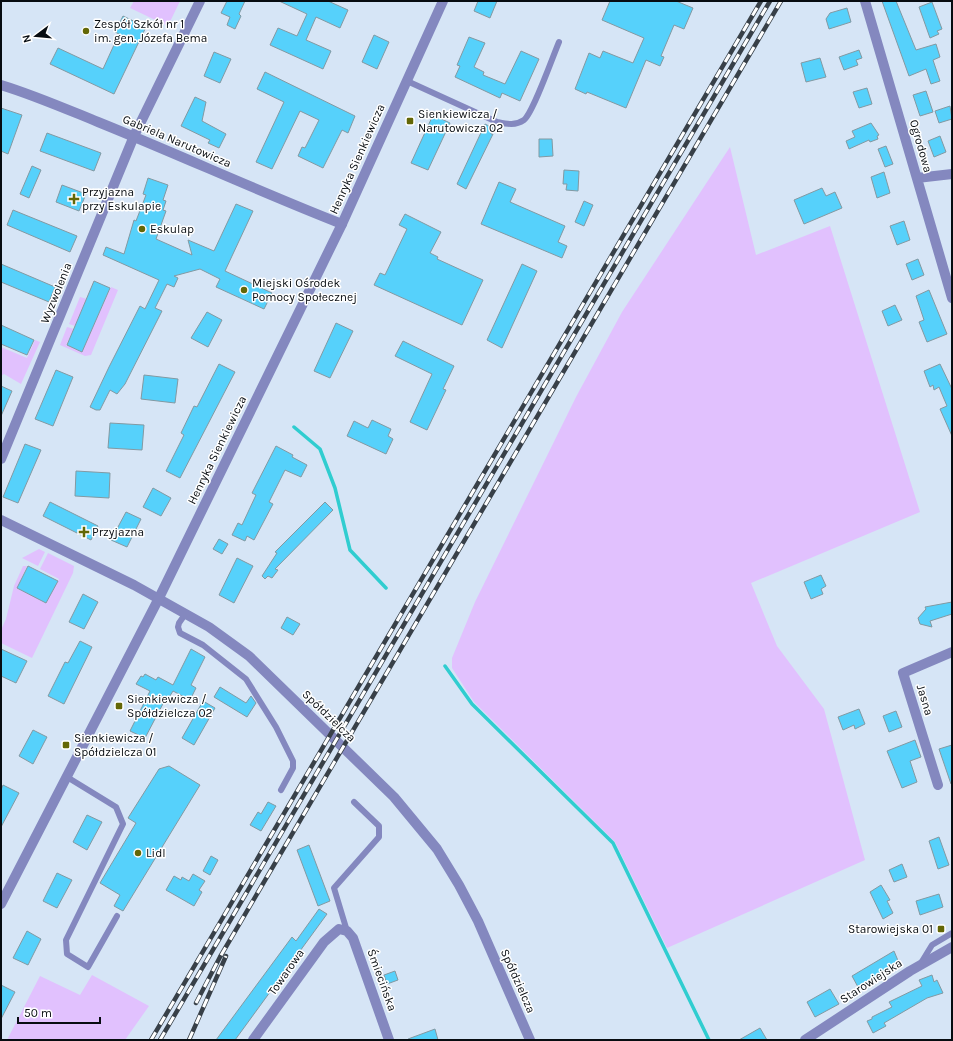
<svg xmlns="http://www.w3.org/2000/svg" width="953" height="1041" font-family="Karla,sans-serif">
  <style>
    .green { fill: #e1c1fe }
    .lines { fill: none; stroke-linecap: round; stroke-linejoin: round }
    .stream { stroke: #30cdd0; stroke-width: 3.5 }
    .building { fill: #56d1fb; stroke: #8399a2 }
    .service { stroke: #8488bf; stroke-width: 6 }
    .minor { stroke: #8488bf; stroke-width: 10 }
    .tertiary { stroke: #8488bf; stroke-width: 10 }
    .rail-casing { stroke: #384048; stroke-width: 4.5 }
    .rail { stroke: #fff; stroke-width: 3; stroke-dasharray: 9; stroke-linecap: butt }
    .poi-dot { fill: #636706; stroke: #fff; stroke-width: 1.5 }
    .labels { text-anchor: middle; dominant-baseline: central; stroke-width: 3; stroke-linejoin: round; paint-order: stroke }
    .poi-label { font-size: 12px; fill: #070c11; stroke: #fff; text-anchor: start }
    .street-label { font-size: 12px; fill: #070c11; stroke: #fff }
  </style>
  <rect width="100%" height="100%" fill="#d6e5f6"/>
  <path class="green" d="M134,1H180L168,26L130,8Z
    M730,147L756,255L830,226L920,512L751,583L777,646L824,709L865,860L667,948L615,842L474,702L452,668V658L475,602L576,397L622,312Z
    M111,287L118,290L91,355L85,356L60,345L67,327L74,329L66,345L82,352Z
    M80,297L87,299L75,326L69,324Z
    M35,340L40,342L21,384L4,374L1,376V347L27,358Z
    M39,549L45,552L38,566L22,558Z
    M48,553L74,566L73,573L32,658L1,643V630L6,619L14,586L23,566H27L17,588L46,603L59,579L40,569Z
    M92,975L149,1006L125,1040H7L40,976L80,995Z"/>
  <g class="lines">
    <path class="stream" d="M294,427L320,449L335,488L350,550L386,588
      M445,666L472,704L613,843L709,1040"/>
  </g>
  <path class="building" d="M227,1H245L239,14L241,16L235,29L227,25L230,17L221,13Z
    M279,1H328L348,10L340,28L316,17L306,40L331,51L323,69L270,45L278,28L297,36L307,14Z
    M478,1H497L490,18L474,11Z
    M610,1H676L693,8L684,29L674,25L661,56L664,57L660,66L646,60L626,108L587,92L586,94L575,89L589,53L600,58L603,51L633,63L644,38L602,20Z
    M882,1H896L916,50L936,44L940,57L933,60L940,81L931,84L926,69L909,76Z
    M932,2L942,29L937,31L939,34L930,38L919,7Z
    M847,8L851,22L829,29L826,19L830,13Z
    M123,16L146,27L114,94L50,64L58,48L103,69L119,34L115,32Z
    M374,35L389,42L377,69L362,62Z
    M469,37L485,43L474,67L484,72L483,75L505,84L521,51L539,59L520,101L502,93L500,98L455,77L460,66L457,65Z
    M859,50L862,58L856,60L858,65L844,70L839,57Z
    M214,52L231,59L220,83L204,76Z
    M820,58L826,77L806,82L801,63Z
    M265,72L355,116L348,133L342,130L323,168L298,156L302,147L305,148L319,120L300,111L272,169L256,162L284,102L257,89Z
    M867,88L872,104L859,108L853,92Z
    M926,91L933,112L920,116L913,95Z
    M195,97L206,102L202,121L226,134L219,148L208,143L210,140L181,126Z
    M950,106L952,119L939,123L935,111Z
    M1,108L22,115L8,154L1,151Z
    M433,115L450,123L428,170L411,163Z
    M871,123L879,135L877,136L878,139L870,142L869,140L849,149L846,141L855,137L852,131Z
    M485,124L493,128L491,134H493L466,189L457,184Z
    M47,133L101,153L94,171L40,151Z
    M940,136L946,152L934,157L928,141Z
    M539,139H552L553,156L539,157Z
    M886,146L893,164L885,167L878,149Z
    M32,166L41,170L29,198L20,194Z
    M564,170L579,171L578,191L566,190L567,184H563Z
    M884,172L890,193L877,198L871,177Z
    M148,178L168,185L163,200L166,201L163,210L166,211L156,239L192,255L188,240L214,251L236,204L253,211L225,271L272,293L264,309L216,287L220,279L200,269L174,276L178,278L174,287L167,284L155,308L162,311L125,384L117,394L110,390L100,410H96L90,407L109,367L140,306L145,309L159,280L103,255L106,247L124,254L134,220L136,221L146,195L143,194Z
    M499,182L516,189L510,202L565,226L558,242L567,246L562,258L481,224Z
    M62,185L86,194L79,211L56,202Z
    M822,188L826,196L835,192L842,208L804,224L794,200Z
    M584,201L593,205L584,226L575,222Z
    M13,210L77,236L70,252L7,225Z
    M405,214L441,232L430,253L438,257L437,259L483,280L462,325L374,285L380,273L385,275L407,229L399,225Z
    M904,221L910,240L897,245L890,226Z
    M918,259L924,275L912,280L906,264Z
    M1,264L55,287L49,302L1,282Z
    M522,264L537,271L502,348L487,340Z
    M94,281L110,288L82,352L67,345Z
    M929,290L947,334L927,342L919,322L924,320L916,296Z
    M895,305L902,320L888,326L882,311Z
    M207,312L222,320L208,347L191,338Z
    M336,323L353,331L330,378L314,371Z
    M1,325L34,340L27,355L1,344Z
    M403,341L454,366L443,389L446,390L427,430L410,422L432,374L395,356Z
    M219,364L235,372L180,478L166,471L184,435L181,433L194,406L197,407Z
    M940,364L952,389V436L940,409L947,406L939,387L934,390L933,385L930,387L924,371Z
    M56,370L73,377L53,426L35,419Z
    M144,375L178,379L175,403L141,399Z
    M1,386L12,391L1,416Z
    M372,420L391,429L388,436L393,439L386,454L347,436L354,421L368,428Z
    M110,423L144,425L142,450L108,448Z
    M25,444L41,450L18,503L3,497Z
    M276,446L293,455L292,457L307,465L301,477L285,470L269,502L273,504L254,540L247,536L245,541L232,535L238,523L242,525L256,495L252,493Z
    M76,471L110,473L109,498L75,496Z
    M153,488L171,498L161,516L143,507Z
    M50,502L98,526L91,540L43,516Z
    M325,502L333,510L275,569L278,570L272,578L268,576L265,579L262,576L277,553L275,552Z
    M126,512L141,519L127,547L111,540Z
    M219,539L228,544L222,554L213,549Z
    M237,558L253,566L234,603L219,595Z
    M28,566L58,581L46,603L17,588Z
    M821,575L826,586L821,589L823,594L811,599L804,582Z
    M83,594L98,602L84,629L69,622Z
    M952,602V614L930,621L932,627L920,624L918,618L926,609L925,607Z
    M287,617L300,624L293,635L281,628Z
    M80,641L92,647L64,704L48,696L65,662L68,663Z
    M1,649L27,661L16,683L1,676Z
    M191,649L205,657L191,685L196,688L190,700L173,691L168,699L166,698L145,738L130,731L150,691L136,684L141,676L143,677L145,674L156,680L158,677L173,685Z
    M220,687L246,703L251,696L256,703L247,717L214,697Z
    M203,701L215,708L194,745L182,738Z
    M859,709L865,724L855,729L854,725L843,730L838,717Z
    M896,711L902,727L889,732L883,716Z
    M33,730L47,737L33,764L19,756Z
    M915,740L921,757L910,761L917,782L902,788L887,751Z
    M952,745V784H951L939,749Z
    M169,766L200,785L123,911L114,906L120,895L100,883L136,823L128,818L159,769Z
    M3,785L19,793L1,827V790Z
    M268,802L276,806L261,831L250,825L258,812L261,814Z
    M87,815L102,822L87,850L73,842Z
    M939,837L949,865L938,869L929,841Z
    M309,845L330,901L318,906L297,850Z
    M211,856L218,860L210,875L203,871Z
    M902,864L907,877L894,882L889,870Z
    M57,873L72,880L57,908L43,901Z
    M193,874L205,881L199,890L202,892L194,906L166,890L174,876L181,880L182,877L189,881Z
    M881,885L890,900L887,901L893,913L883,919L870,892Z
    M939,894L943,907L920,915L916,901Z
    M319,909L327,914L235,1040H216L292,937L296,941Z
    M27,931L41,939L28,965L13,958Z
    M894,951L899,963L858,987L852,976Z
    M395,971L398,980L387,984L384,975Z
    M932,975L934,982L937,980L943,993L927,998L884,1023L886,1026L873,1033L867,1021L872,1019V1017L892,1007L889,1002L922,986L919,980Z
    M1,985L15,992L1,1019Z
    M830,989L839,1004L815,1017L807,1002Z
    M760,1028L767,1040H739Z
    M435,1029L438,1040H408V1039Z"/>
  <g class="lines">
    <path class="service" d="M407,81L497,122C507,124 515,126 524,120C533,113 553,56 559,42
      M186,613L179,623L178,627L180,633L203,645L246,679L276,727L293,761V768L281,790
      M67,777L116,807L123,824L66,940L67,954L88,967L117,916
      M347,931L334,888L379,837V826L354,802
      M921,963L932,945L952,933"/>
    <path class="minor" d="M865,1L952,298
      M1,85C34,95 66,109 98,122C180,155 260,192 342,224
      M917,178L952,174
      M1,459L134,136L200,1
      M1,520L134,585L209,627L249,656L394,797L437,849L459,885L478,921L530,1040
      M938,785L903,673L952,652
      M253,1040L324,942L339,929L347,931L353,938L389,1040
      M805,1040L910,971L952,947"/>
    <path class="tertiary" d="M1,904L159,598L342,224L443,1"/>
    <g class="rail-casing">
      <path id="rail" d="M196,1003L220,957L781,1
        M151,1040L761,1
        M160,1040L770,1
        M189,1040L226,956"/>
    </g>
    <use href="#rail" class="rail"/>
  </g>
  <g class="poi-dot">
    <circle cx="86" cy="31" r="4"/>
    <rect x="406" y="117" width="8" height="8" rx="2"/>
    <path d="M72 193h4v4h4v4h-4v4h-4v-4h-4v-4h4z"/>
    <circle cx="142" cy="229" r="4"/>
    <circle cx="244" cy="290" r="4"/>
    <path d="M82 526h4v4h4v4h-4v4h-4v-4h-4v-4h4z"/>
    <rect x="115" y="702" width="8" height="8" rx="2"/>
    <rect x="62" y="741" width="8" height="8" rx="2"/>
    <circle cx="138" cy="853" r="4"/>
    <rect x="937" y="925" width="8" height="8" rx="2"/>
  </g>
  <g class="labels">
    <g class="poi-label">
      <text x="94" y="24">Zespół Szkół nr 1<tspan x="94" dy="14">im. gen. Józefa Bema</tspan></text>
      <text x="418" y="114">Sienkiewicza /<tspan x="418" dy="14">Narutowicza 02</tspan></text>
      <text x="82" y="192">Przyjazna<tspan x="82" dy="14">przy Eskulapie</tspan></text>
      <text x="150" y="229">Eskulap</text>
      <text x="252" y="283">Miejski Ośrodek<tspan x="252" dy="14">Pomocy Społecznej</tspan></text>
      <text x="92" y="532">Przyjazna</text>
      <text x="127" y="699">Sienkiewicza /<tspan x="127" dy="14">Spółdzielcza 02</tspan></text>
      <text x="74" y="738">Sienkiewicza /<tspan x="74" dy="14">Spółdzielcza 01</tspan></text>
      <text x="146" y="853">Lidl</text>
      <text x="933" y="929" text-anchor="end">Starowiejska 01</text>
    </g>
    <g class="street-label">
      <text transform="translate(177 141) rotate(23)">Gabriela Narutowicza</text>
      <text transform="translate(921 146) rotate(74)">Ogrodowa</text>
      <text transform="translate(357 159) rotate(-66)">Henryka Sienkiewicza</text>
      <text transform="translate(56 293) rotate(-68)">Wyzwolenia</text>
      <text transform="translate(217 450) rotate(-64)">Henryka Sienkiewicza</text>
      <text transform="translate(925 700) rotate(73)">Jasna</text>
      <text transform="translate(329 716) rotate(44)">Spółdzielcza</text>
      <text transform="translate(286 972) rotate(-55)">Towarowa</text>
      <text transform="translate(382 980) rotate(70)">Śmiecińska</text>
      <text transform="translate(518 981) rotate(66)">Spółdzielcza</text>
      <text transform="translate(871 981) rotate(-33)">Starowiejska</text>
    </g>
  </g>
  <rect width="953" height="1041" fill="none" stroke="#070c11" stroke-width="4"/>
  <g transform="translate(36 36) rotate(254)" stroke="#ffffff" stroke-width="3" paint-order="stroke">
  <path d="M0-3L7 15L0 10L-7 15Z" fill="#070c11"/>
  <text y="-6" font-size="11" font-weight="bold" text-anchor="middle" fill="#070c11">N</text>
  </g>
  <path d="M18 1017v6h82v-6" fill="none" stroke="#070c11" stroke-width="2"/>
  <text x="24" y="1017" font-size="12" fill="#070c11" stroke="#ffffff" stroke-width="3" paint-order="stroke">50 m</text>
</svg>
